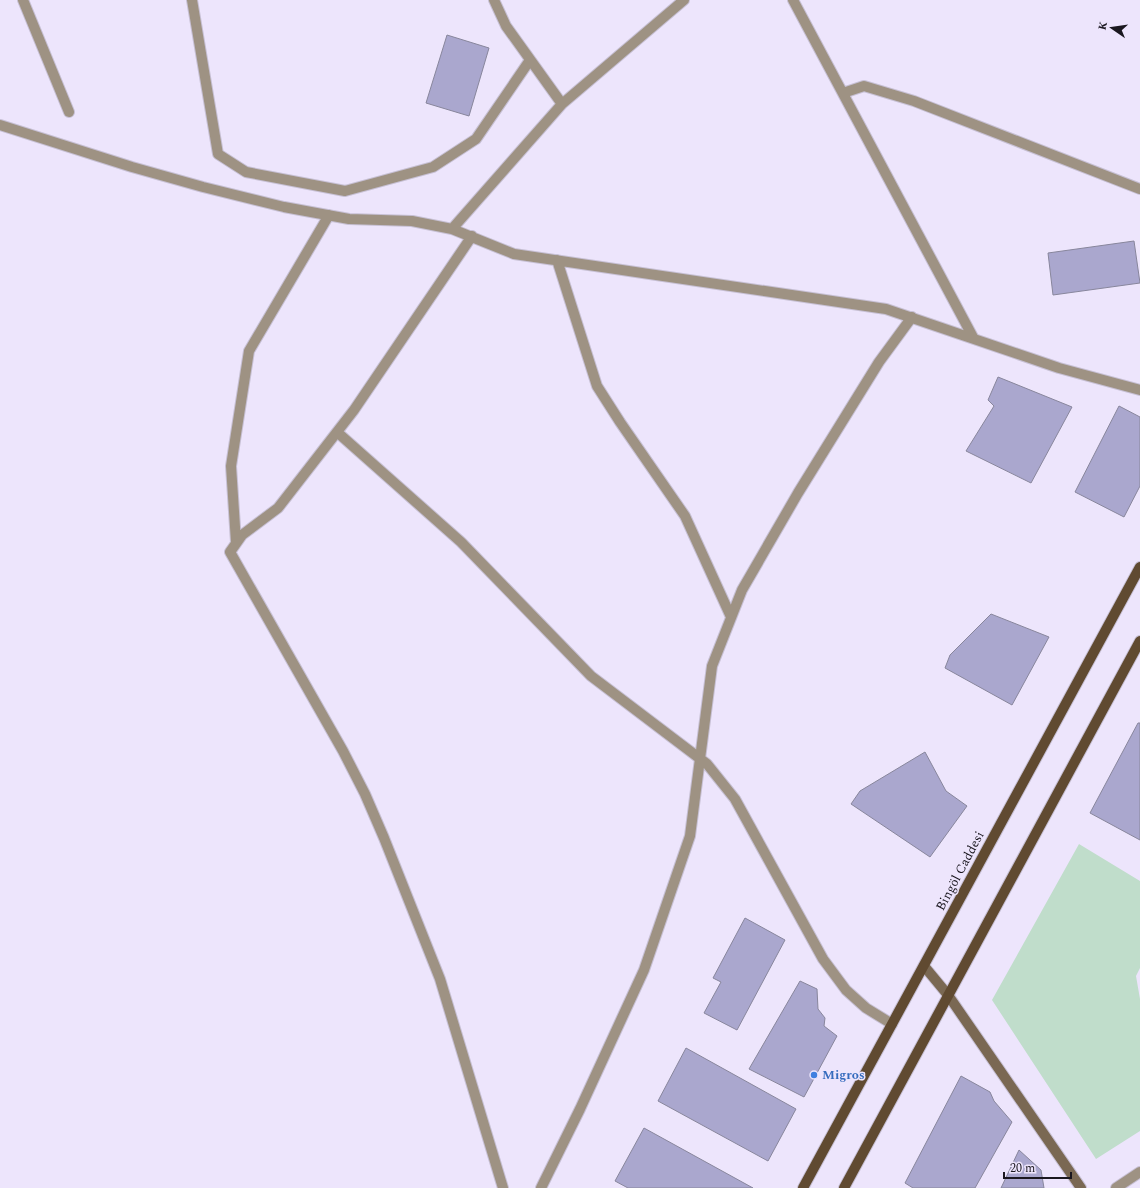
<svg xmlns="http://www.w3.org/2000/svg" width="1140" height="1188" font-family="Spectral,serif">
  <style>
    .green { fill: #c0ddcb }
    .building { fill: #aaa7ce; stroke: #88869c }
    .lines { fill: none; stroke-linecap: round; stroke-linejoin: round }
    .street-casing { stroke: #c7c0d4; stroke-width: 12 }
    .secondary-casing { stroke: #c7c0d4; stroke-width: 12 }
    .primary-casing { stroke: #c7c0d4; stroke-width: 12 }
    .street { stroke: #9e9283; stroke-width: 10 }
    .secondary { stroke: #7a6853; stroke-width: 10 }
    .primary { stroke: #604a31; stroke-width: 10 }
    .shop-dot { fill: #3f7fe0; stroke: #ede5fc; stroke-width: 1.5 }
    .labels { text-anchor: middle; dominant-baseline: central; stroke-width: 3; stroke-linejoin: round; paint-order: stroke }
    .street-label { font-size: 13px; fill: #1a171f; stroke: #ede5fc }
    .shop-label { font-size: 13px; font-weight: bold; fill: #366cbe; stroke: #ede5fc; text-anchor: start }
  </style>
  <rect width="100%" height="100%" fill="#ede5fc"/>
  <path class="green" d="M1079,844L1140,881V968L1136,976L1140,999V1131L1096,1159L992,1000Z"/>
  <path class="building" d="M447,35L489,48L469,116L426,103Z
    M1134,241L1140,283L1053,295L1048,253Z
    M998,377L1072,407L1031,483L966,451L994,406L988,400Z
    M1119,406L1140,417V486L1124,517L1075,492Z
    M991,614L1049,637L1012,705L945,668L950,655Z
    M1138,723H1140V840L1090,813Z
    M925,752L946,791L967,806L930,857L851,804L860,791Z
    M745,918L785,940L737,1030L704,1013L721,982L713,978Z
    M800,981L817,989L818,1009L825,1018L824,1026L837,1036L804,1097L749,1069Z
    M686,1048L796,1109L768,1161L658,1101Z
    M961,1076L990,1092L994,1101L1012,1122L975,1188H913L905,1183Z
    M644,1128L753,1188H628L615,1181Z
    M1019,1150L1041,1170L1044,1188H1001Z"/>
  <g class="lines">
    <g class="street-casing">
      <path id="street" d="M23,0L69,112
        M192,0L218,154L246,172L345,191L433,167L476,139L530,60
        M494,0L506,26L562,104
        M793,0L974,339
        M843,93L864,86L914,101L1140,189
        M0,125L132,167L203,187L284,207L349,219L412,221L452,229L514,254L886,309L1059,368L1140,390
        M452,229L562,104L684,0
        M472,236L354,410L278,508L242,535L230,552L343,751L365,794L384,838L440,979L503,1188
        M557,260L597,386L620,422L685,516L731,617
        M337,432L461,542L591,676L707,764L735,799L823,959L846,990L866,1008L892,1024
        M236,542L231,466L249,351L329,215
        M541,1188L580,1109L644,970L690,836L712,666L742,590L798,493L879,362L912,317
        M1116,1188L1140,1172"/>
    </g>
    <g class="secondary-casing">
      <path id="secondary" d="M924,966L948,995L1081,1188"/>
    </g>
    <g class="primary-casing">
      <path id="primary" d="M803,1188L1140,567
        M844,1188L1140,641"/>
    </g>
    <use href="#street" class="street"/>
    <use href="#secondary" class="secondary"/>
    <use href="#primary" class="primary"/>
  </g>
  <circle class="shop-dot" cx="814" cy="1075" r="4"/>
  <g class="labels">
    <g class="street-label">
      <text transform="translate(960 871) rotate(-62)">Bingöl Caddesi</text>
    </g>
    <g class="shop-label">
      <text x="822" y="1075">Migros</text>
    </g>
  </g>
  <g transform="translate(1112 28) rotate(283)" stroke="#ede5fc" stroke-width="3" paint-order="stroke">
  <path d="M0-3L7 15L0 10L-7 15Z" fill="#1a171f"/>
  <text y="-6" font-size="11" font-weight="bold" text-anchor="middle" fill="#1a171f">K</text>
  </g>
  <path d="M1004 1172v6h67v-6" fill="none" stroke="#1a171f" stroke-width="2"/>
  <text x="1010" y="1172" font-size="12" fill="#1a171f" stroke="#ede5fc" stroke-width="3" paint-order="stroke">20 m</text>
</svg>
